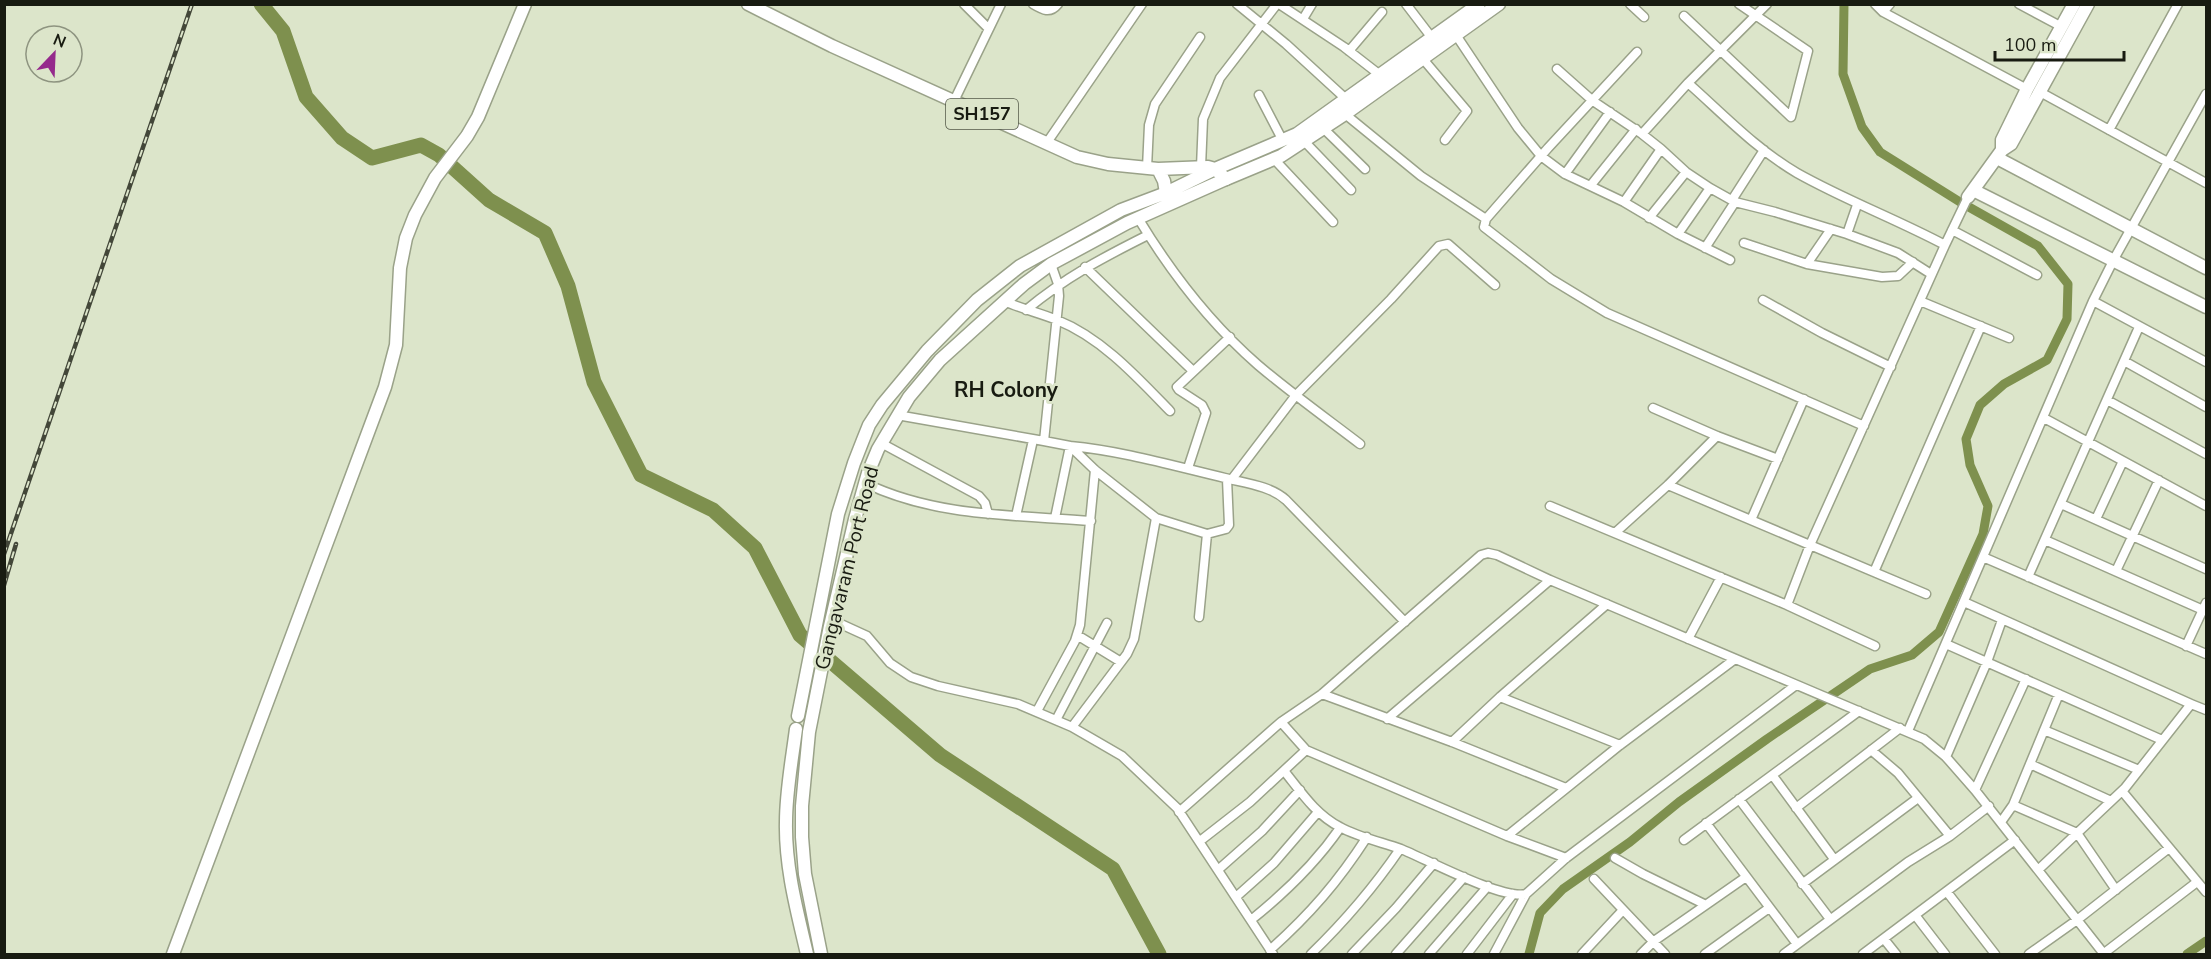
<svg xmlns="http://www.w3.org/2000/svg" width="2211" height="959" font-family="'Nunito Sans',sans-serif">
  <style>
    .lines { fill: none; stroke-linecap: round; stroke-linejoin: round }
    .canal { stroke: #7e904e; stroke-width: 9 }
    .river { stroke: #7e904e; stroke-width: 15 }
    .street-casing { stroke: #9aa289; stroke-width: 11 }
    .secondary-casing { stroke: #9aa289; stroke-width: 15 }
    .primary-casing { stroke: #9aa289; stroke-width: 15 }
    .street { stroke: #fff; stroke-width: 8 }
    .secondary { stroke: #fff; stroke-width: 12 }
    .primary { stroke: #fff; stroke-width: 12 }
    .rail-casing { stroke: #434739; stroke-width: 4.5 }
    .rail { stroke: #dce5ca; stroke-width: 2; stroke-dasharray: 7; stroke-linecap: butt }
    .labels { text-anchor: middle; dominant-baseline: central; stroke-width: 6; stroke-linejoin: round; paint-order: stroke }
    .shield { fill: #dce5ca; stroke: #535848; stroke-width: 1.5 }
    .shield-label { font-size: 18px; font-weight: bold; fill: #181b11 }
    .street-label { font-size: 20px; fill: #181b11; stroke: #dce5ca }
    .neighbourhood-label { font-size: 21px; font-weight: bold; fill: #181b11; stroke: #dce5ca }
  </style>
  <rect width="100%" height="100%" fill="#dce5ca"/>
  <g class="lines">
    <path class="canal" d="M1529,954L1540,913L1563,889L1630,842L1679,802L1767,739L1870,669L1912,655L1939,632L1983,534L1988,506L1970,465L1966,439L1980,405L2004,384L2047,360L2067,319L2068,284L2038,246L1960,202L1880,152L1862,127L1843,74L1844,4
      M2187,954L2206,941"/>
    <path class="river" d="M261,4L283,31L306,97L342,138L372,158L421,145L439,155L489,200L545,233L568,286L594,382L641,475L713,510L755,548L800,635L940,755L1113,869L1159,954"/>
    <g class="street-casing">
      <path id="street" d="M964,4L988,28
        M1033,4C1043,10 1050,14 1058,4
        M1237,4L1286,44L1346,99
        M1279,4L1344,47L1380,75
        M1406,4L1432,38
        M1630,4L1644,17
        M1875,4L1883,12
        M1890,4L1883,12L2027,89
        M2019,4L2062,27
        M1684,16L1791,117L1808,51L1739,4
        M1303,19L1312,4
        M1456,35L1518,128L1541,156L1565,174L1624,202L1661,149L1686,172L1710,188L1735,202L1775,212L1847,234L1857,205
        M1349,51L1382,12
        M1637,52L1548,148L1486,219L1484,227L1551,279L1607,313L1864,426
        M1423,59L1467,111L1445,140
        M1557,69L1593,101L1642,134L1661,149
        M1688,83C1723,114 1756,149 1797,173C1845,200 1896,219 1945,245
        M2040,92L2206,183
        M1259,95L1283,141
        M954,101L1001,4
        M1345,114L1421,176L1486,219
        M1323,128L1365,169
        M2109,130L2178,4
        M1642,134L1688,83L1767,4
        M1304,141L1351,190
        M1046,144L1142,4
        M1274,159L1333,222
        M1201,167L1203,119L1220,78L1277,4
        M1147,168L1149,125L1155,104L1200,37
        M1565,174L1610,112
        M1591,185L1636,129
        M1732,200L1764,150
        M1624,202L1678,234L1730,260
        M1138,218C1170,271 1211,324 1258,365C1291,393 1326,418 1360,444
        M1649,218L1686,172
        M1952,230L2037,275
        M1678,234L1710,188
        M1847,234L1898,253L1931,274
        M1744,243L1807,264L1882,277L1898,276L1913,262
        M1705,248L1735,202
        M1051,264L1058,284L1059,296L1044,441L1070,446L1095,470L1156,518L1134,639L1127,654L1072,727
        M1807,264L1831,229
        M1085,267L1192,370
        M1763,300L1822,333L1891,367
        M1004,301C1022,309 1040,313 1057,320C1102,338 1138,378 1170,411
        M1920,301L2009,338
        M2093,301L2206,362
        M1026,310C1066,277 1102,258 1148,235
        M2124,361L2206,407
        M2107,400L2206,454
        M1653,408L1717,436L1778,459
        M897,415L1044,441
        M2044,418L2206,506
        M881,443L979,496L985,503L988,514
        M1188,468L1206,413L1202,405L1179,390L1177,387L1230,337
        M1232,479L1296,395L1391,299L1439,246L1448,244L1495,285
        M865,483C935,517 1015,515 1091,521
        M1668,485L1926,594
        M2061,504L2206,569
        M1550,506L1787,605L1875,646
        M1016,516L1033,440
        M1055,518L1070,446C1123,451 1174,466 1225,478C1245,483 1271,486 1286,500L1405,622
        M1156,518L1207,534
        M2096,519L2123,461
        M1751,520L1804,399
        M1616,532L1668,485L1717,436
        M2045,540L2203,610
        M1983,557L2206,654
        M2116,571L2159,480
        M1874,572L1981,326
        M2028,577L2139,327
        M1964,602L2191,704
        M1787,605L1810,545L1945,245L1968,197
        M1199,617L1207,534L1226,529L1229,525L1227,479
        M832,620L867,636L890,663L911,677L938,686L1018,704L1072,727L1122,756L1177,808L1273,954
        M1077,635L1121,662
        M1688,639L1721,577
        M1946,644L2162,740
        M2186,646L2206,603
        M1322,694L1452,742L1566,788
        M2059,694L2013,805L2077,833L2116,890
        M1500,697L1620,745
        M1037,711L1075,641L1080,625L1095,470
        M1387,719L1550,580
        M1056,720L1107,623
        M1281,722L1306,750L1507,836L1566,858
        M2044,730L2139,770
        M1908,731L2093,301L2114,259L2206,94
        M1452,742L1500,697L1607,604
        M1871,750L1898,773L1950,836
        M1946,757L1987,662L2002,620
        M2030,764L2111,801
        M1285,772C1301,792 1316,815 1340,827C1358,837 1381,842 1401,849C1426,859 1502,900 1526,894L1566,858L1796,685
        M1773,776L1834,859
        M1975,790L2026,679
        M2122,791L2206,892
        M1739,799L1830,919
        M1796,808L1900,728
        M1179,812L1281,722L1322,694L1481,555L1488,553L1497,555L1550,580L1924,739L1946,757L1975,790L2104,954
        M2001,822L2013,805
        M1706,823L1797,944
        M1507,836L1620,745L1735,659
        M1684,840L1859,711
        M1200,841L1250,802L1306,750
        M1615,858L1643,874L1704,904
        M1219,869L1262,831L1300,790
        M2038,870L2125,788L2191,704L2206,710
        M1594,879L1665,954
        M1802,884L1918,798
        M1947,892L1995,954
        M1236,897L1274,863L1318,812
        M1915,915L1945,954
        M1251,920C1286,892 1315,864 1340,828
        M1884,939L1896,954
        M1270,950C1310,914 1338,882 1367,837
        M1311,954C1344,922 1374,887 1400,849
        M1352,954L1396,908L1434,863
        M1396,954L1464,877
        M1429,954L1488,886
        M1467,954L1513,894
        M1494,954L1526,894
        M1582,954L1623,910
        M1641,954L1654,941L1746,877
        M1705,954L1769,908
        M1784,954L1908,862L1950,836L1989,806
        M1863,954L2015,840
        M2029,954L2077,920L2169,848
        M2103,954L2197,882"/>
    </g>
    <g class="secondary-casing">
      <path id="secondary" d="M2002,150V140L2027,89L2074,4
        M1997,158L2206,268
        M1973,190L2206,307
        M1968,197L2002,150L2011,144L2088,4
        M798,716L838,514L854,463L863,440L869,425L882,405L927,351L977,300L1020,266L1121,210L1166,193L1215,169
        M796,729C792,760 786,791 786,822C785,867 797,911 807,954
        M173,954L385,387L396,345L400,268L406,238L415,215L435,178L467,136L478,117L525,4
        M821,954L805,874L802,837V806L809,732L830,626L855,519L868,473L878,449L909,397L940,360L1024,284L1051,264L1127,223L1226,179"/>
    </g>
    <g class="primary-casing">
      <path id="primary" d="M748,4L832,46L1077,157L1108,164L1158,169L1208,167L1215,169L1226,179L1281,156L1345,114L1499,4
        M1158,169L1164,181L1166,193
        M1215,169L1297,134L1479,4"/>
    </g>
    <use href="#street" class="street"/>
    <use href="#secondary" class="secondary"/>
    <use href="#primary" class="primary"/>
    <g class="rail-casing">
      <path id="rail" d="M4,554L192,4
        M4,585L16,544"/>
    </g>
    <use href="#rail" class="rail"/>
  </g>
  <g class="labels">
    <rect class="shield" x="946" y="99" width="72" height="30" rx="4.5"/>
    <g class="shield-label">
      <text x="982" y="114">SH157</text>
    </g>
    <g class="street-label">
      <text transform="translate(847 568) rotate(-76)">Gangavaram Port Road</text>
    </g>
    <g class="neighbourhood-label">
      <text x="1006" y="390">RH Colony</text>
    </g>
  </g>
  <rect width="2211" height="959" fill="none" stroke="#181b11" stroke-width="12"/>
  <g transform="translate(54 54) rotate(23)"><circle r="28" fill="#dce5ca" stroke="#8e9480" stroke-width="1.5"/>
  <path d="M0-4.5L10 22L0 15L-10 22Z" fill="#952a8c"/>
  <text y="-9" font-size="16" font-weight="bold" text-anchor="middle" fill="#181b11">N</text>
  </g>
  <path d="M1995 51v9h129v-9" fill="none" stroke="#181b11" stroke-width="3"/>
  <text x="2004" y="51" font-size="18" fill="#181b11" stroke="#dce5ca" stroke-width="4.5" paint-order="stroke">100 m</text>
</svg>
